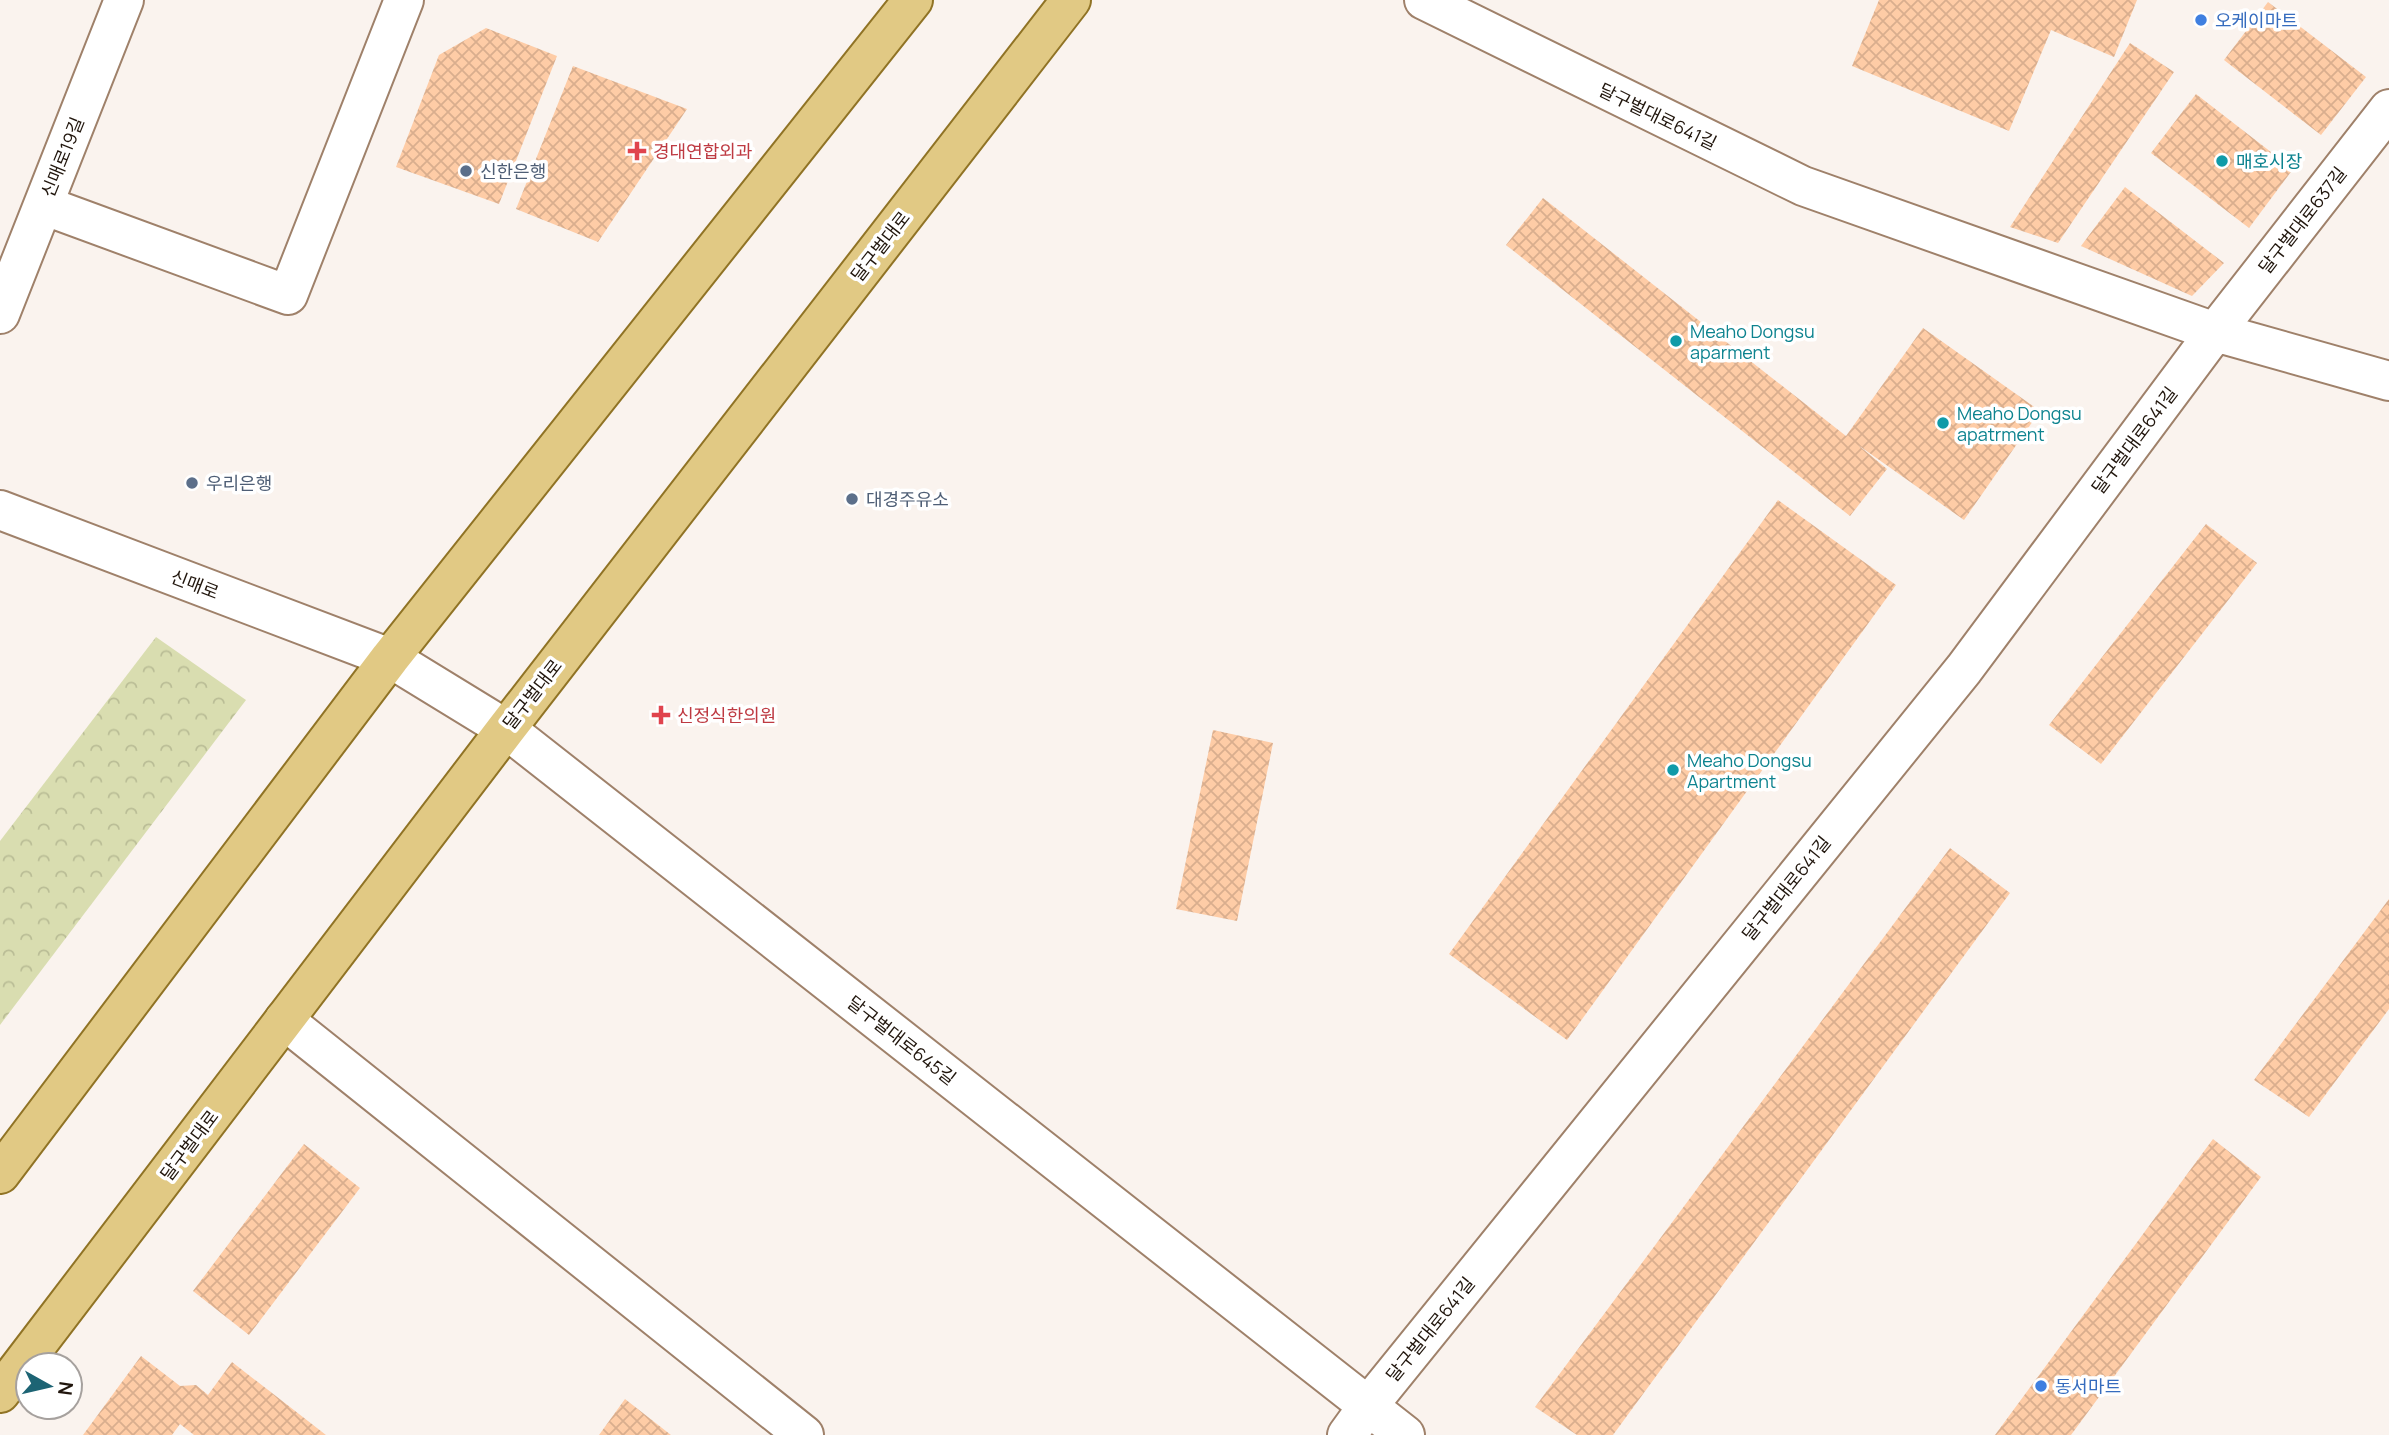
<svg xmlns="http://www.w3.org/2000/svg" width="2389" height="1435" font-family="Manrope,'Noto Sans KR',sans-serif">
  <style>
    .park { fill: url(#park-crowns) }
    .building { fill: url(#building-cross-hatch) }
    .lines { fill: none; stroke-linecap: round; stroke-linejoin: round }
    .minor-casing { stroke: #9f816a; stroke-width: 42 }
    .tertiary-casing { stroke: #9f816a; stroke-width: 42 }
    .primary-casing { stroke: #907325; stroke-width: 42 }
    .minor { stroke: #fff; stroke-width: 38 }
    .tertiary { stroke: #fff; stroke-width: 38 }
    .primary { stroke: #e1c984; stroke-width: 38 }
    .shop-dot { fill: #3f7fe0; stroke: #fff; stroke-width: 2.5 }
    .health-dot { fill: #e0444e; stroke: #fff; stroke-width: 2.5 }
    .culture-dot { fill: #0f9aa8; stroke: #fff; stroke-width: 2.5 }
    .service-dot { fill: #5c6f8a; stroke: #fff; stroke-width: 2.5 }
    .labels { text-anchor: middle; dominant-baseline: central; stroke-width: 7; stroke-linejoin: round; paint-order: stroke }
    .shop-label { font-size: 18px; fill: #366cbe; stroke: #fff; text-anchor: start }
    .street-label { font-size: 18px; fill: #20150c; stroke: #fff }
    .health-label { font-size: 18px; fill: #be3a42; stroke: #fff; text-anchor: start }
    .culture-label { font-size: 18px; fill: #0d838f; stroke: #fff; text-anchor: start }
    .service-label { font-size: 18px; fill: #4e5e75; stroke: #fff; text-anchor: start }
  </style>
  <defs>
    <pattern id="park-crowns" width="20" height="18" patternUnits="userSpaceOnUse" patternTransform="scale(1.75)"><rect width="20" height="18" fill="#d9ddb0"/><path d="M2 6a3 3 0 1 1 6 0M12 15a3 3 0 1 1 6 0" fill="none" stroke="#babd96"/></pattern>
    <pattern id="building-cross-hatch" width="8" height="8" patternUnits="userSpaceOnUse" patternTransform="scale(1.75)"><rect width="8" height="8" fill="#fecca6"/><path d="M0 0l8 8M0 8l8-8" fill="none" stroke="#d9ae8e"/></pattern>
  </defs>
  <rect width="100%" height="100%" fill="#faf3ee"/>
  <path class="park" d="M156,637L246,700L0,1025V841Z"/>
  <path class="building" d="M1879,0H2137L2114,57L2051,30L2009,131L1852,66Z
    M2268,2L2366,77L2321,135L2224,60Z
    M486,28L557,56L499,204L396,167L439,55Z
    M2130,43L2174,72L2058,243L2010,227Z
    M573,66L687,109L598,242L516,209Z
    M2196,94L2293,169L2249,228L2151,153Z
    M2125,187L2224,263L2192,296L2081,246Z
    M1543,198L1846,436L1923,328L2040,411L1964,520L1858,445L1887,469L1850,516L1506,245Z
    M1778,500L1896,585L1567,1040L1449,954Z
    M2206,524L2257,563L2101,764L2049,725Z
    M1213,730L1273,743L1237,921L1176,909Z
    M1950,848L2010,893L1613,1435H1577L1535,1407Z
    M2389,899V1009L2309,1117L2254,1080Z
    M2213,1139L2261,1177L2071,1435H1995Z
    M304,1144L360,1188L249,1335L193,1291Z
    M141,1356L180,1386L196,1385L208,1395L232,1362L326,1435H194L180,1424L172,1435H83Z
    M625,1399L671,1435H599Z"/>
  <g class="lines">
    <g class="minor-casing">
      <path id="minor" d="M1424,0L1803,186L2215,332L2389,381
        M43,205L288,295L404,0
        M0,314L124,0
        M284,1020L804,1435
        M1347,1435L1368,1406L1964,669L2215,332L2389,109"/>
    </g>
    <g class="tertiary-casing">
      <path id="tertiary" d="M0,510L390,658L506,729L1405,1435"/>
    </g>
    <g class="primary-casing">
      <path id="primary" d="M0,1174L390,658L913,0
        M0,1393L506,729L1071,0"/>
    </g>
    <use href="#minor" class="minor"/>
    <use href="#tertiary" class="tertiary"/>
    <use href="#primary" class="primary"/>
  </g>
  <g class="shop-dot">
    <circle cx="2201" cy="20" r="7"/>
    <circle cx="2041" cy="1386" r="7"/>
  </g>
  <g class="health-dot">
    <path d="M633.5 140.5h7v7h7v7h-7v7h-7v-7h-7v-7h7z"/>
    <path d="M657.5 704.5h7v7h7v7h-7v7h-7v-7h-7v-7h7z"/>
  </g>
  <g class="culture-dot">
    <circle cx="2222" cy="161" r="7"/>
    <circle cx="1676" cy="341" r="7"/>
    <circle cx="1943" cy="423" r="7"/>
    <circle cx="1673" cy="770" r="7"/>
  </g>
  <g class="service-dot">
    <circle cx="466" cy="171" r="7"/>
    <circle cx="192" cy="483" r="7"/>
    <circle cx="852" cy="499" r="7"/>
  </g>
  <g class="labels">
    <g class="shop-label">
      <text x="2215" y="20">오케이마트</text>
      <text x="2055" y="1386">동서마트</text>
    </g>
    <g class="street-label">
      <text transform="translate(1658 116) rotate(26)">달구벌대로641길</text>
      <text transform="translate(62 157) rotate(-68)">신매로19길</text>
      <text transform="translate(2302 220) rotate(-52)">달구벌대로637길</text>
      <text transform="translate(880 246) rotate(-52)">달구벌대로</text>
      <text transform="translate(2134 440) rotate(-53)">달구벌대로641길</text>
      <text transform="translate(195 584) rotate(21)">신매로</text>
      <text transform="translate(532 694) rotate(-52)">달구벌대로</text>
      <text transform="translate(1786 888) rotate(-51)">달구벌대로641길</text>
      <text transform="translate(902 1040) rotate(38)">달구벌대로645길</text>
      <text transform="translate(189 1145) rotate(-53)">달구벌대로</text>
      <text transform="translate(1430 1329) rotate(-51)">달구벌대로641길</text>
    </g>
    <g class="health-label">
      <text x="653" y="151">경대연합외과</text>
      <text x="677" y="715">신정식한의원</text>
    </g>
    <g class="culture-label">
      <text x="2236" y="161">매호시장</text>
      <text x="1690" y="331">Meaho Dongsu<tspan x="1690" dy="21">aparment</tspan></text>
      <text x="1957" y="413">Meaho Dongsu<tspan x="1957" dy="21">apatrment</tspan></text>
      <text x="1687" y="760">Meaho Dongsu<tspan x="1687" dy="21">Apartment</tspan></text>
    </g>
    <g class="service-label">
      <text x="480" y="171">신한은행</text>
      <text x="206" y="483">우리은행</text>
      <text x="866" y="499">대경주유소</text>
    </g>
  </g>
  <g transform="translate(49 1386) rotate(98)"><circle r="33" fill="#ffffff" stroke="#a6a19e" stroke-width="2"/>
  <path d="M0-5L12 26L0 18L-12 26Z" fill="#1d6474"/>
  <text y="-10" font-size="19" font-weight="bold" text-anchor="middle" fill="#20150c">N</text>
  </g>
</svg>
